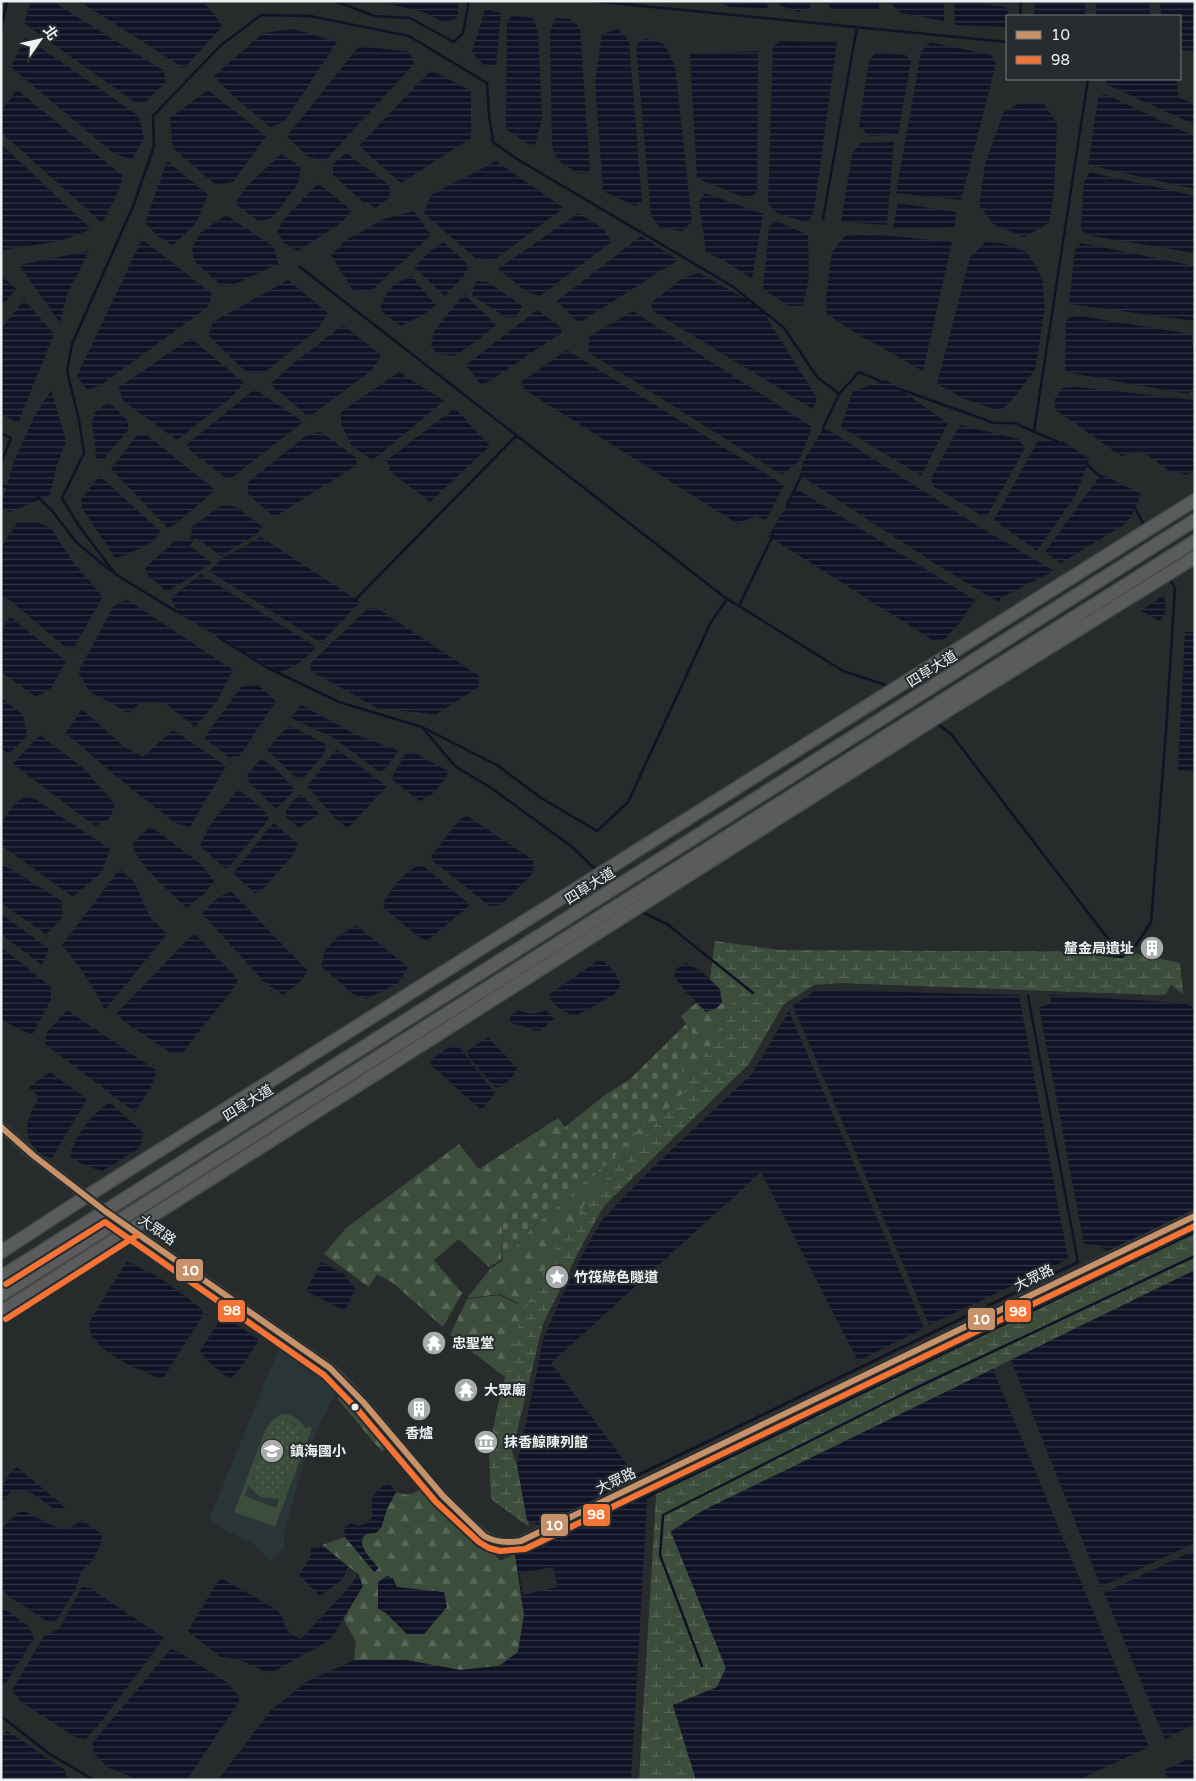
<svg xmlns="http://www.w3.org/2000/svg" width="1196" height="1781" font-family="'Varela Round','Noto Sans TC',sans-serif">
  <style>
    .built { fill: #293537 }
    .grass { fill: url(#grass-dots) }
    .forest { fill: url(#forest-firs); fill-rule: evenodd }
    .wetland { fill: url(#wetland-marsh) }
    .cemetery { fill: url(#cemetery-stones) }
    .pitch { fill: #3d4d3c; fill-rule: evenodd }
    .water { fill: url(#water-rules) }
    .pier { fill: #272b2c }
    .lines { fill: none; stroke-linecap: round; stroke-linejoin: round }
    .stream { stroke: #101226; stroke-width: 2.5 }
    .street-casing { stroke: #454848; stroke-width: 11 }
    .secondary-casing { stroke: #454848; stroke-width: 15 }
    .street { stroke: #595b5c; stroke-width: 9 }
    .secondary { stroke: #595b5c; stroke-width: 12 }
    .bus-1-casing { stroke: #262c2d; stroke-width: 10 }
    .bus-2-casing { stroke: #262c2d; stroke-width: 10 }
    .bus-1 { stroke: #c7916a; stroke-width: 6 }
    .bus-2 { stroke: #f57335; stroke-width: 6 }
    .bus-dot { fill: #edf1f2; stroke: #262c2d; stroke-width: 2 }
    .labels { text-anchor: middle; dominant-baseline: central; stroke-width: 4; stroke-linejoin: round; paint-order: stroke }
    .street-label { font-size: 14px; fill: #edf1f2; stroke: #262c2d }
    .poi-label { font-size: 14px; font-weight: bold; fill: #edf1f2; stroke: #262c2d; text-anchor: start }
    .line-badge { stroke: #262c2d; stroke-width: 2 }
    .badge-label { font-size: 14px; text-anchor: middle; font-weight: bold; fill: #fff }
  </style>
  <defs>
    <pattern id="grass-dots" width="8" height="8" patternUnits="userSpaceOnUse" patternTransform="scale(1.25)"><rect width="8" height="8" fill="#3d4d3c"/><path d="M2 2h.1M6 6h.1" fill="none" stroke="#596759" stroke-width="1.8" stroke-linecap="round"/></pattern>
    <pattern id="forest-firs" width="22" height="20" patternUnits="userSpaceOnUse" patternTransform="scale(1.25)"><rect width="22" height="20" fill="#3d4d3c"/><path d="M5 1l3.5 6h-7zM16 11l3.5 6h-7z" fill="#596759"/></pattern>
    <pattern id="wetland-marsh" width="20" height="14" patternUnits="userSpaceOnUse" patternTransform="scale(1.25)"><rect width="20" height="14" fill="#3d4d3c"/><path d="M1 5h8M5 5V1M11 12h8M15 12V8" fill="none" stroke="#596759"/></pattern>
    <pattern id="cemetery-stones" width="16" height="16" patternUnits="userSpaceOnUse" patternTransform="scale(1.25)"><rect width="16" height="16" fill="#3d4d3c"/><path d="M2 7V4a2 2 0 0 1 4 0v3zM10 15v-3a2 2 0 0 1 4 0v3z" fill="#596759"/></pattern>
    <pattern id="water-rules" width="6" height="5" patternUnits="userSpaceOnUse" patternTransform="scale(1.25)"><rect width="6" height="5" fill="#101226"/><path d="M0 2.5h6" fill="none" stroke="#333546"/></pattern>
  </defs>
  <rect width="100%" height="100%" fill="#272b2c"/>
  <path class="built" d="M282,1344L319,1366L340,1386L320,1423L305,1459L284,1534V1548L270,1561L256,1545L229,1532L209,1519L258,1400L263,1385Z"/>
  <path class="grass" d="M281,1421C292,1421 299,1426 302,1437C297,1451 286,1497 267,1494C258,1493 255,1486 252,1478C259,1459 264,1433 281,1421Z"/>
  <path class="forest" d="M708,993L734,997L721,1029L682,1094L591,1195L575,1219L514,1341L505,1377L450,1335L467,1299L499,1295L518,1304L519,1306L518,1303L500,1294L467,1298L491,1268L502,1261L536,1224L564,1202L680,1083L682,1067L692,1032L681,1016Z
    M558,1118L565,1127L553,1173L503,1221L501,1260L489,1267L459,1239L434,1260L462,1293L443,1327L393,1283L377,1274L369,1287L324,1254L346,1228L459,1144L479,1169Z
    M346,1389L389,1443L382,1452L337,1398Z
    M426,1485L470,1529L493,1548L494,1553L500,1561L515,1554L524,1615L518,1652L499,1666L460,1670L406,1660H354L356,1642L343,1618L362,1585L358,1574L322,1545L345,1537L375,1572L378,1568C373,1561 355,1544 365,1535C368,1532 376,1530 381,1528L387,1509L396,1492C409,1497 415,1494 426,1485ZM387,1576L397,1587L411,1589L407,1634L386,1613L378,1609V1583Z"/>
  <path class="wetland" d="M715,941L780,950L1128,952L1180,963L1183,994L1171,985L1166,994L1159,995L839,983L814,985L784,1004L748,1065L607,1203L601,1211L580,1249L543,1324L512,1452L517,1465L529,1527L491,1499L489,1454L496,1413L514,1341L522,1316L556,1247L591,1195L682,1094L721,1028L734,997L708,993Z
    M1195,1221V1270L702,1511L671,1531L726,1668L717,1687L673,1706L696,1780H639L656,1497L653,1489L655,1481Z"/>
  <path class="cemetery" d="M686,1024L692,1032L682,1067L680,1083L615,1156L564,1202L536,1224L502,1261L503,1221L553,1173L565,1127L605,1095L629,1080Z"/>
  <path class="pitch" d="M281,1414C293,1414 300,1419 306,1429L308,1426L312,1428L275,1527L234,1512L265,1431L272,1421ZM281,1422C292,1420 299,1426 302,1437C297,1451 286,1497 267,1494C258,1493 255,1486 252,1478C259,1459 264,1433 281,1422ZM248,1486L260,1497L279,1499L276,1508L245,1496Z"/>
  <path class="water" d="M31,1H52L164,71L165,83L145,102H134L24,23Z
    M79,1H202L215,15L222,27L184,68Z
    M375,1H458V17L445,23L424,12Z
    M718,1H766L768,8L730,7Z
    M778,1H810V8L798,12L779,5Z
    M827,1H879V10H831Z
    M892,1H944V21L901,13L892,5Z
    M962,1L1006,7L1009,16H1007V24L1005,27L955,25L954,3Z
    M1035,1H1085V16H1034Z
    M1096,1H1149L1150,16H1096Z
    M1160,1H1195V51L1180,50V16H1161Z
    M485,9L501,13L496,66L482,64L472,52Z
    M512,15L533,18L538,31L542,118L535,145L527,143L506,129L507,23Z
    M556,18L570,19L580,28L590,172L578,174L559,161L552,147L550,31Z
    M293,29L337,42L284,122L270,127L233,96L214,76L263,33Z
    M618,29L629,41L642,201L635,206L603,191L595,82L602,34Z
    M25,37L139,116L144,138L132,159L114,154L11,67Z
    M645,38L664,44L675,66L692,222L682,231L661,228L651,216L636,45Z
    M779,41L837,42L814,210L808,223L777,213L768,203L773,47Z
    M930,42L991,55L996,64L961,200L896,193L921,52Z
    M359,46L410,52L414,64L325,161L307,156L287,136Z
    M758,51L757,192L747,199L697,178L690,54Z
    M876,52L905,55L911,61L898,135L869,136L859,126L869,61Z
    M431,70L471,91V138L401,183L359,146Z
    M1105,79H1177L1178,97L1195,104V125L1108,85Z
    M17,90L123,176L118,192L102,223L2,133L1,111Z
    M208,90L266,136L233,182L216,185L173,148L170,118Z
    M1105,94L1195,137V189L1088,165L1098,98Z
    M1020,103L1044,104L1057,124L1054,193L1049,223L1024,237L994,225L979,205L985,165L1003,113Z
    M894,142L887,225L841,222L852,154L861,143Z
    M1,144L91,229L61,241L1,250Z
    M346,153L389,185L390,197L376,208L362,201L333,175V164Z
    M281,154L301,167L298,184L272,218L258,221L235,203L248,185Z
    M167,161L208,195L197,222L173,245L160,238L145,223Z
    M496,161L564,208L494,260L475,258L424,213L431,195Z
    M1090,172L1195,196V253L1092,236L1081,230L1084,181Z
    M318,183L352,211L341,223L298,251L283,242L277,232L284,219Z
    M705,193L763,214L752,279L725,261L706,252L699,202Z
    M898,203L956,212L955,227L893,228Z
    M414,211L431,235L370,292L353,290L331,255L346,240L384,219Z
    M578,213L604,229L611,242L540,296L527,292L498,269Z
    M226,215L274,247L278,264L237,283L222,286L195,262L192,249L200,233Z
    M775,220L808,235L809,279L803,306H789L763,289L769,228Z
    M870,234L952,242L923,371L859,335L827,314L826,299L832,252L845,236Z
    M641,236L678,260L579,323L557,301Z
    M142,239L212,294L208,307L101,385L87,390L77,376Z
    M444,242L469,266L463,277L445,296L414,267L430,251Z
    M986,242L1001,243L1027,252L1042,277L1045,307L1035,370L1011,401L999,411L965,399L937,384L970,257Z
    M1081,243L1195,266V321L1069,304L1075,250Z
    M89,251L67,295L60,323L19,265Z
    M699,273L760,307L817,398L813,409L653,311L651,303L683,278Z
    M1,275L16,289L1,308Z
    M411,276L436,305L421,316L401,326L380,310C387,289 391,285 411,276Z
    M288,280L328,313L317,330L264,373H247L208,335L213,322Z
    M476,281L488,282L522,306L516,317H505L472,295Z
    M464,294L496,325L479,339L455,356L437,354L431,345L434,331Z
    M24,300L54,334L18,423L1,414V329Z
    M537,310L562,328L561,333L482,386L466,365Z
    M633,311L812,427L799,461L782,475L588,352L590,336Z
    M1074,315L1191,334L1195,361V385L1188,394L1065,372L1066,320Z
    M343,325L381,355L372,370L309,417L270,384L293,364Z
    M191,338L244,383L232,397L177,440L123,401L119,387Z
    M567,350L784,485L766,520L755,516L738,524L525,390L521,382Z
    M399,372L444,401L373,460L352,446L341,424V412Z
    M886,380L948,423L921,476L841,427L853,391Z
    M1076,387L1195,400V470L1186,475L1168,470L1142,451L1121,456L1056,410L1054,401L1062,388Z
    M255,389L303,422L229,480L192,452L186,445Z
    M51,390L66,441L56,468L50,495L10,512L1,507V505L14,461L34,417Z
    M109,402L128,421V430L103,460L97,461L92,423L95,412Z
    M455,408L490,446L430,502L391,472L387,460Z
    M960,425L1018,439L1025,448L986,518L933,486L931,478Z
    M824,427L962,516L1054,571L1001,598L998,602L934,563L800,475L804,460Z
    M321,432L355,457L357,465L274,517L248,494V482L308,434Z
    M139,433L147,435L215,490L176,524L168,528L111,469Z
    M1061,440L1090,459L1075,496L1037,551L994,520L1038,441Z
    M1101,474L1141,494L1132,515L1125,524L1061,563L1045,552Z
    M100,476L160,531L154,541L129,554L115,558L82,508L81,499Z
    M797,489L975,600L960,622L945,639L934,641L768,536Z
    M227,505L236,507L263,527L257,534L221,556L197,538L194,539L190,546L212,563L170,590L166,591L149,576L145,568L176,540L185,542L191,538L192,527L219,507Z
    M34,521L50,527L73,562L100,593L102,598L73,649L65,647L11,601L1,595V547L18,522Z
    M261,537L360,602L321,643L209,571L224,557Z
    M201,574L316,647L302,661L281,673L179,614L171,598Z
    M1164,595L1166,611L1160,621L1141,611Z
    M126,599L233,670L217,701L195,727L165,703L141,702L129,713L89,691L78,672L113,607Z
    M368,608H377L479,676V687L435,715L416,712L379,709L311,671L310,664Z
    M10,617L66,661L51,688L36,697L1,672V631Z
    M1185,632H1195V771L1178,770Z
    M258,685L276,701L240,756L229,757L204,738L241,687Z
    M1,698L23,715L27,735L9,754L1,748Z
    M301,705L357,735L399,751L384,770L381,773L332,737L291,718Z
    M82,709L123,746L143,757L173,730L226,766L190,827L175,823L112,773L66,733Z
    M289,725L325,744L326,748L322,756L302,780L294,776L267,750Z
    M40,735L83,768L115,804L109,819L95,826L13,764Z
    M338,750L384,784L386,787L350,826L346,827L335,818L307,786L335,751Z
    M413,752L448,771C445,783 431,797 420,801L391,779L405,754Z
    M261,758L276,769L295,790L276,809L249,782L247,776Z
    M237,791H241C250,799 265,808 269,819L228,868H225L200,846L210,825Z
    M301,794L319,814L299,828L286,817V811L294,800Z
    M29,795L110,849L102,872L73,897L1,845V822L15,803Z
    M467,816L533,860V873L501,905L490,906L434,862L431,856L460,819Z
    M274,823L298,844L293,855L260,892L255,893L233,873L269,828Z
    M150,826L201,864L214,881L205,893L187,908C171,892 139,866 132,845Z
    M2,864L62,901V918L46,934L1,903Z
    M421,864L469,904L468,907L428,940L420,938L385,909L383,904C388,892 408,868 421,864Z
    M120,869L135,883L149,916L167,934L105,1010C93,986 79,965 62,945Z
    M231,891L308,971L299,983L283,995L263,981L202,913L219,897Z
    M1,914L49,949L42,965L1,934Z
    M356,925L408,967L397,984L366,999L353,994L321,966L325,950L337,937Z
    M194,933L238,980L230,993L182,1053H171L122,1020L117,1013Z
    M1,947L51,987V1000L32,1035L7,1023L1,1018Z
    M597,961H604L615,973L621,985L614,995L575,1016C564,1012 553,1006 549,995Z
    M686,963L701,971L720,989L722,1003L715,1009L706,1012L686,992L674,976L676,969Z
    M816,990L1019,995L1068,1259L929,1325L793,1006Z
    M1050,995L1184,1003L1195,1008V1209L1107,1251L1099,1245L1084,1244L1039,1007L1048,1005L1051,1001Z
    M67,1010L157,1071L151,1087L135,1112L45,1044L47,1032Z
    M519,1010C530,1015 535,1015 546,1010L554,1019L540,1031C529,1030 521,1024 509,1023L511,1015Z
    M789,1011L924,1328L858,1361L761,1172L551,1363L631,1470L622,1474V1486L541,1526L527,1520L517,1465L544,1337L561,1298L586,1248L602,1220L650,1170L752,1074Z
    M488,1037L517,1068C515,1077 504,1086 496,1088L469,1058L467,1051Z
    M452,1045L458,1046L495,1093L483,1108H479L430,1064L432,1059Z
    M50,1072L87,1099L52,1158L38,1155C21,1129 26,1123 39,1097L29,1087Z
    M109,1102L143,1132L140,1148L102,1171L83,1165L70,1156C75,1134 92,1116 109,1102Z
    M127,1261L160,1278L202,1309L203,1315L162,1380L125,1363L102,1348L91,1336L89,1322Z
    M321,1262L343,1273L355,1289L345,1311L306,1291Z
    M1195,1270V1543L1101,1587L1011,1360Z
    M223,1315L259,1340L237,1373L230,1379L208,1362L200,1351Z
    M993,1369L1149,1747L1078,1780H696L673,1705L717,1687L726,1668L671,1532L702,1511Z
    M17,1467L66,1508H53L30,1492L12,1490L1,1503C1,1485 4,1479 17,1467Z
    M388,1483L396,1492L387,1509L381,1528L376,1533C371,1533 367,1533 364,1536C356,1546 373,1561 379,1568L374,1572L345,1537L344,1528L351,1523L359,1526C379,1518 370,1516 372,1501C373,1492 381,1488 388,1483Z
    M644,1494L647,1503L631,1780H218L271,1710L306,1682L354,1660H406L460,1670L499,1666L518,1652L524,1615L515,1554L517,1550Z
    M18,1512H26L51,1525L67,1530L82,1520L102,1534L100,1546L92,1561L81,1572L76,1588L56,1621L48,1622L10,1597L1,1589V1532L4,1526Z
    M322,1545L348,1567L342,1580L320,1596L299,1575L311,1556V1549Z
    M1195,1550V1724L1165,1739L1104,1593Z
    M358,1574L363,1586L335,1633L328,1641L271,1673C253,1668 240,1656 220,1657L188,1631L218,1581L223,1579L277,1610C290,1624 277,1628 301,1639L351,1585Z
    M387,1576L393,1578L397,1587L444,1592L447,1607L424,1634H407L386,1613L378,1609V1582Z
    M82,1587L90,1588L164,1638L101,1722L86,1739L77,1738L20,1701L12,1690L44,1636L59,1629Z
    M1,1606L28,1626L34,1638L6,1683H1Z
    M171,1649L179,1652L226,1682L240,1697L238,1703L187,1780H139L109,1768L94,1754L93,1742Z
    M7,1731L65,1770L66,1777L63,1780H1V1740Z
    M1195,1756V1780H1168L1164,1770Z"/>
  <path class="pier" d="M553,1567L558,1587L523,1595L519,1573Z"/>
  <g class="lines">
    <path class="stream" d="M335,1L374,16L410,18L454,42L463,33L469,1
      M592,1L1007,42
      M1020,16L1021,1
      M1,30L7,1
      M823,219L857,27
      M300,267L727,599
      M894,387L994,423H1014L1058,442
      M823,428L839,394L859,372L885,383
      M1034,431L1088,79
      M1,433L11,438L1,463
      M1086,464L1102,478
      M1,486L8,487
      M38,497L53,512L77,543L111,571
      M787,505L802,474
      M1134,506L1144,525
      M115,574L179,613
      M116,575L79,526L62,498L84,453L79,420L67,371L72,344L134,204L154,146L153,116L220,46L261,15L310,16L409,36L487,83L489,115L493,142L517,159L732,286L784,328L817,377L839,394
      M355,600L517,435
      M739,606L843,671L883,684L888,687
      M218,637L268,668L339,702L422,727L455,766L491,788L571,846L596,870
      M938,724L951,734L1122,957
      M422,727L497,765L541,798L597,831L628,802L711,622L727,599L739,606L773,535
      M640,911L667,924L753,993
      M1068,951L1122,957L1136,945L1151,922L1166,731L1175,588L1171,581
      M651,1495L636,1476L1078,1262L1028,996
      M643,1499L1195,1232
      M702,1666L660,1555L663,1515L905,1393L1195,1256
      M1,1716L48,1753L94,1780"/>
    <g class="street-casing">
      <path id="street" d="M1,1127L34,1156L105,1211L330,1368C378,1412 412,1469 460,1513C469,1521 478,1532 488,1538C500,1544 509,1543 521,1541L1195,1216"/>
    </g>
    <g class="secondary-casing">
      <path id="secondary" d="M1,1252L87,1196L1195,500
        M1,1277L1195,520
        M1,1295L1195,541
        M1,1312L947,711L1195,557"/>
    </g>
    <use href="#street" class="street"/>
    <use href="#secondary" class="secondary"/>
    <g class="bus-1-casing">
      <path id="bus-1" d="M1,1127L34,1156L105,1211L330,1368L364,1403L443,1496L484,1536C496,1543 508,1543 521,1541L1195,1216"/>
    </g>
    <g class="bus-2-casing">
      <path id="bus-2" d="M6,1284L105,1222L324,1375L357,1409L436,1502L479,1542L489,1548L500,1551L525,1549L1195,1226
        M6,1319L136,1236"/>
    </g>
    <use href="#bus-1" class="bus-1"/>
    <use href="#bus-2" class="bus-2"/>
  </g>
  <defs>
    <g id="building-disc" transform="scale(1.25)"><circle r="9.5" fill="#a8acad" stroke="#262c2d"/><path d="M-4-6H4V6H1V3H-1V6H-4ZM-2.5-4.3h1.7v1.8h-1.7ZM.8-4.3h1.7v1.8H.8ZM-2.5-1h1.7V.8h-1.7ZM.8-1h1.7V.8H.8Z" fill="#fff"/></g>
    <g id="sight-disc" transform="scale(1.25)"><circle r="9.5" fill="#a8acad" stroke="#262c2d"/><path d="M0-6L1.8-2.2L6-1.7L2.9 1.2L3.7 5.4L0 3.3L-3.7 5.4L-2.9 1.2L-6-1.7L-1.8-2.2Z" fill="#fff"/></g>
    <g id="temple-disc" transform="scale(1.25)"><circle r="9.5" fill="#a8acad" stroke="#262c2d"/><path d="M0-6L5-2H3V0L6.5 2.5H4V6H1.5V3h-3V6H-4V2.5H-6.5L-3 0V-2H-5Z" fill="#fff"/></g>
    <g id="museum-disc" transform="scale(1.25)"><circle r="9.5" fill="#a8acad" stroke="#262c2d"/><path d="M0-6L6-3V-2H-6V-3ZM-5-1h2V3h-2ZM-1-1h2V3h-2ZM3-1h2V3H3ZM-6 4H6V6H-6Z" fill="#fff"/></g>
    <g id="school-disc" transform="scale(1.25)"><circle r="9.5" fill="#a8acad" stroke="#262c2d"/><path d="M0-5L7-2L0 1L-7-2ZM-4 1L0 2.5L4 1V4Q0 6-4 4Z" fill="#fff"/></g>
  </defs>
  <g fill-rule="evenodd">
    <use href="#building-disc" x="1152" y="948"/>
    <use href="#sight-disc" x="557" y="1277"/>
    <use href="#temple-disc" x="434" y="1343"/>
    <use href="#temple-disc" x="466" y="1390"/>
    <use href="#building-disc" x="419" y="1409"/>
    <use href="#museum-disc" x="486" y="1442"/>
    <use href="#school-disc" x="272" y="1451"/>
  </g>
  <circle class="bus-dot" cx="355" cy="1407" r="4.5"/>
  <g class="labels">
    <g class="street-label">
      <text transform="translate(932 669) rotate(-32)">四草大道</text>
      <text transform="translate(590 886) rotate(-32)">四草大道</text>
      <text transform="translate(248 1103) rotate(-32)">四草大道</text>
      <text transform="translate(157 1230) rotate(35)">大眾路</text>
      <text transform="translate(1034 1278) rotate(-26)">大眾路</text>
      <text transform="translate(616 1481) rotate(-25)">大眾路</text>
    </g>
    <g class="poi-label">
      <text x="1134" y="948" text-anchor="end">釐金局遺址</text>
      <text x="574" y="1277">竹筏綠色隧道</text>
      <text x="452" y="1343">忠聖堂</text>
      <text x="484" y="1390">大眾廟</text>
      <text x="419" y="1433" text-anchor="middle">香爐</text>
      <text x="504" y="1442">抹香鯨陳列館</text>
      <text x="290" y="1451">鎮海國小</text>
    </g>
  </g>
  <g class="line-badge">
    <rect x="175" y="1258" width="29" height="24" rx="5" fill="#c7916a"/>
    <rect x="217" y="1299" width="29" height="24" rx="5" fill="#f57335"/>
    <rect x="1004" y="1299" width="28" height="24" rx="5" fill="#f57335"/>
    <rect x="967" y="1307" width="29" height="24" rx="5" fill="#c7916a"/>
    <rect x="582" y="1503" width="29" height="24" rx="5" fill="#f57335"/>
    <rect x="540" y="1513" width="29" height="24" rx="5" fill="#c7916a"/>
  </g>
  <g class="badge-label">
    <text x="190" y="1275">10</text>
    <text x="232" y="1315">98</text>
    <text x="1018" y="1316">98</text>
    <text x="981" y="1324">10</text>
    <text x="596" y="1519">98</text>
    <text x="554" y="1530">10</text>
  </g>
  <rect width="1196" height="1781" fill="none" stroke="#edf1f2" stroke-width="5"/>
  <rect x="1006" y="15" width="175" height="65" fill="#262c2d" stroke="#767b7c"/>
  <rect x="1016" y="31" width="25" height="8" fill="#c7916a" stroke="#767b7c"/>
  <text x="1051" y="40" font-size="15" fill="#edf1f2">10</text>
  <rect x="1016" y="56" width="25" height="8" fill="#f57335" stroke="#767b7c"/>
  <text x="1051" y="65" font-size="15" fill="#edf1f2">98</text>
  <g transform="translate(40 40) rotate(56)" stroke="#262c2d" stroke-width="4" paint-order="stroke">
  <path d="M0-4L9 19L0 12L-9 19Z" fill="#edf1f2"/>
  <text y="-8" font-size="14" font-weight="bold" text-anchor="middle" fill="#edf1f2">北</text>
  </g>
</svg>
